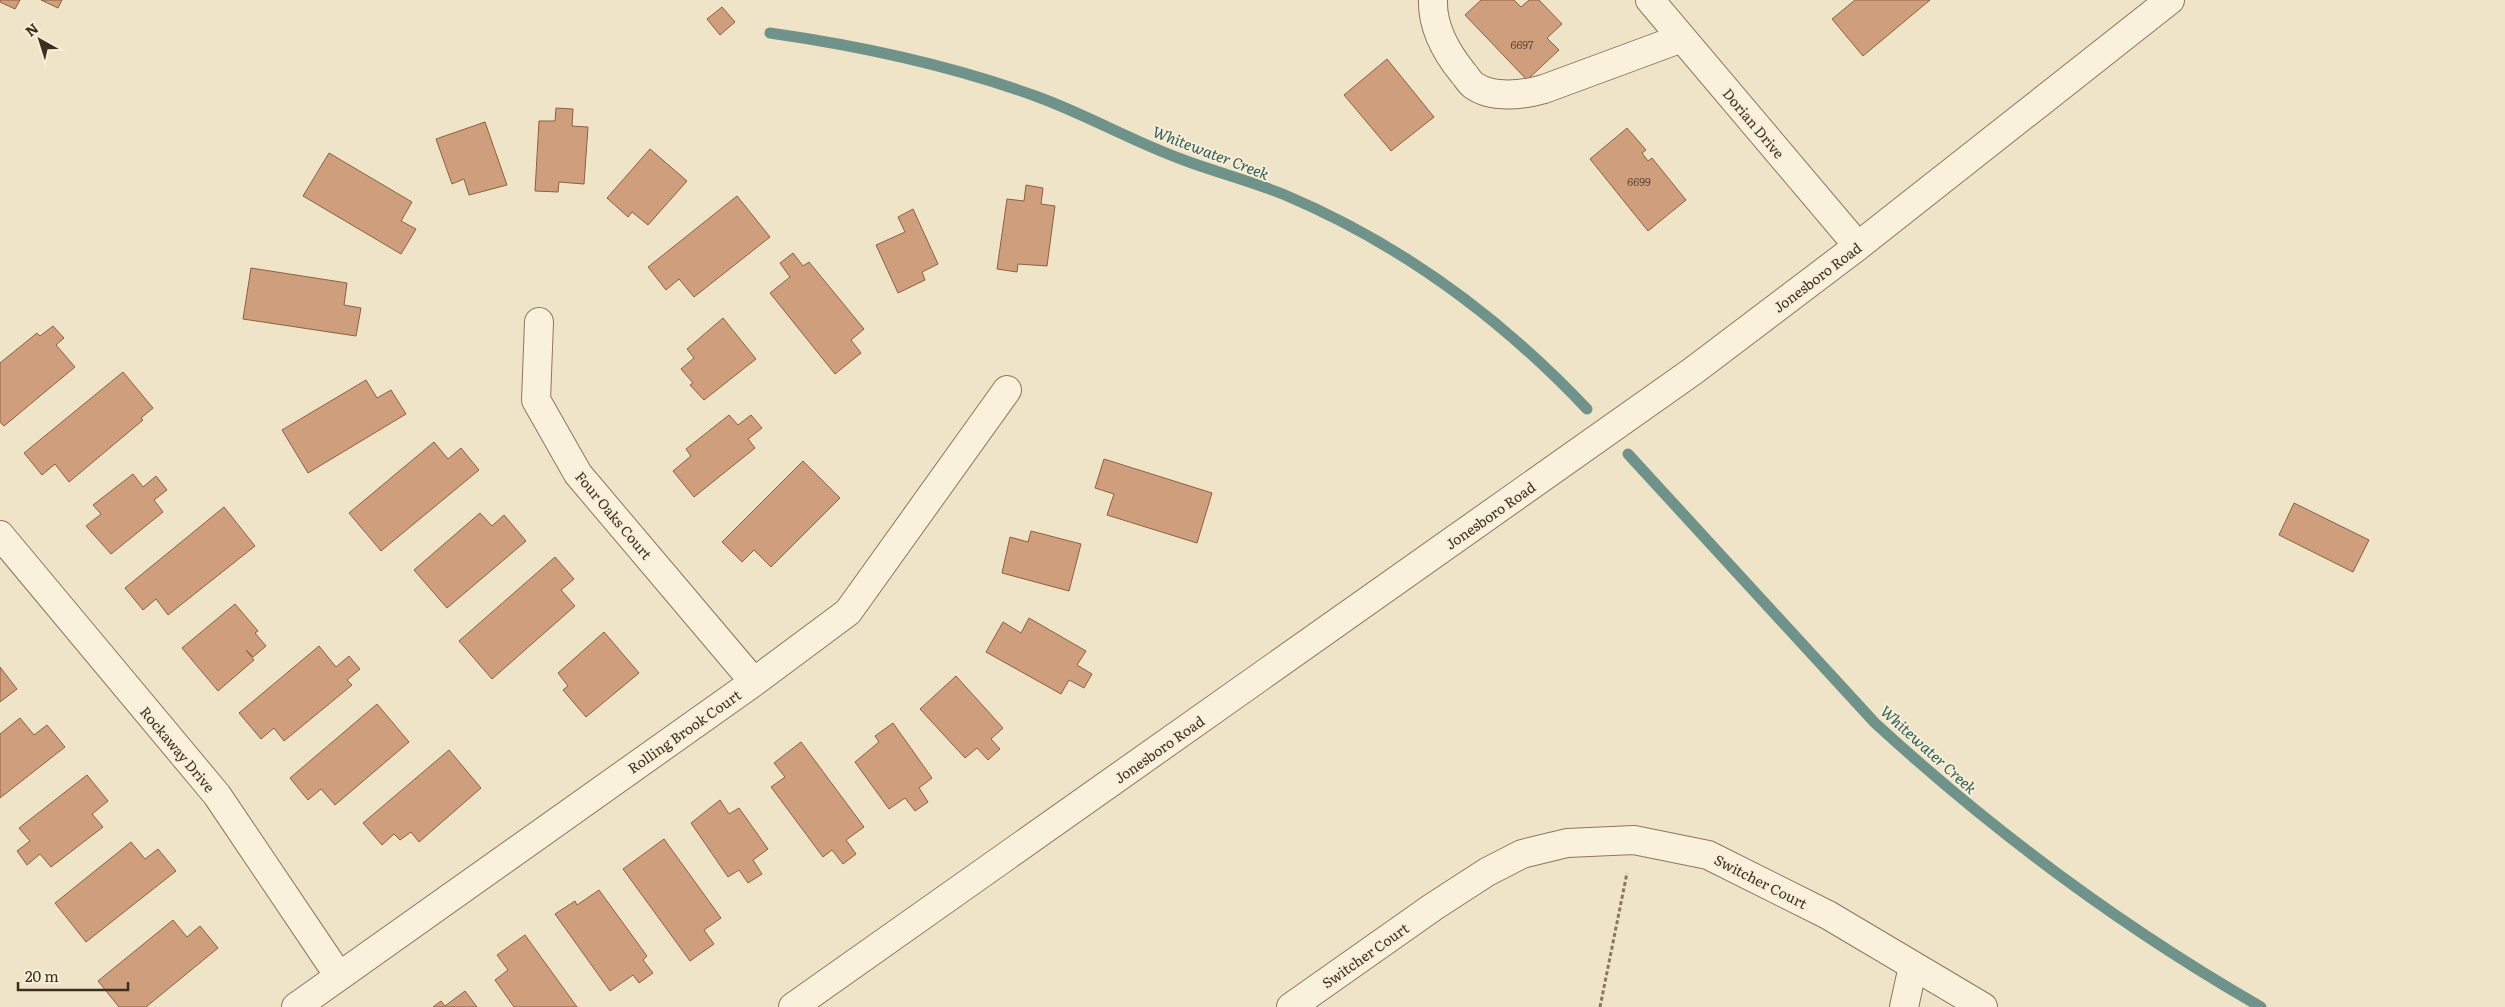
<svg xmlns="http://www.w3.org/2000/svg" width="2505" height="1007" font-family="Literata,serif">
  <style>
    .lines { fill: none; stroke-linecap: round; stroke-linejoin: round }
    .stream { stroke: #6f938a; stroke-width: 11 }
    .building { fill: #cf9f7d; stroke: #8d5f41 }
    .minor-casing { stroke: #8d765c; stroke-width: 30 }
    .path { stroke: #8d765c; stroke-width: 3; stroke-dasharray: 4 2.5; stroke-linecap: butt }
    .minor { stroke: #faf1dc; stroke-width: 28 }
    .labels { text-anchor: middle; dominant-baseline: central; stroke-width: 4; stroke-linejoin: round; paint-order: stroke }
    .number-label { font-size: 11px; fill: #624a37 }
    .street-label { font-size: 14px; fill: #3d2e20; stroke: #f7eed8 }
    .water-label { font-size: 15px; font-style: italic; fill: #2f5d5a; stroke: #f7eed8 }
  </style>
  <rect width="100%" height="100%" fill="#f0e4c8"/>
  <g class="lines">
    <path class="stream" d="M770,33C861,46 951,65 1038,97C1087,115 1132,141 1181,159C1215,172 1251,181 1285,195C1401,244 1501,318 1587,409
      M1628,454L1875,723C1994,832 2122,927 2261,1007"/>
  </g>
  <path class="building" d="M0,0H20L15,9L0,2Z
    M41,0H62L58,8Z
    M1481,0H1514L1521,7L1529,0H1539L1562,24L1547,38L1559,50L1527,80L1465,15Z
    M1855,0H1930L1863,56L1832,19Z
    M722,7L735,22L720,35L707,19Z
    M1387,59L1434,117L1391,151L1344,95Z
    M556,108L573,109L572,126L588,127L584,184L559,182L558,192L535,191L539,121H555Z
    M485,122L507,185L469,195L464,179L452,184L436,139Z
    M1627,128L1646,150L1642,153L1648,161L1652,158L1686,200L1648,231L1590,159Z
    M650,149L687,181L648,225L632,212L628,217L607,198Z
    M329,153L412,202L401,221L416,229L401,254L303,196Z
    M1026,185L1043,188L1041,204L1055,206L1047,266L1018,264L1017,272L997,269L1007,199L1024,201Z
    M737,196L770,237L694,297L679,279L666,290L648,267Z
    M913,209L938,264L922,272L925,280L898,293L876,245L905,232L898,217Z
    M793,253L803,266L809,262L864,329L851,340L861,353L835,374L770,293L790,277L780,263Z
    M251,268L347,283L344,305L361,308L356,336L243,319Z
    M723,318L756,359L704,400L690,385L693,383L681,369L694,358L687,349Z
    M53,326L64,338L56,345L75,367L4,426L0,422V363L37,333L40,336Z
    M123,372L153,408L141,418L143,420L69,482L55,464L42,475L24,453Z
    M366,380L377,398L391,390L406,414L308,473L282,430Z
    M729,415L738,425L751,415L762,428L748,439L755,448L694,497L673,471L691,456L686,449Z
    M434,442L448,459L461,448L479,470L381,551L349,513Z
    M1104,459L1212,493L1197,543L1107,515L1114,494L1095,488Z
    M803,461L840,498L771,567L754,550L742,562L722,542Z
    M133,474L143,487L156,476L167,490L154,500L163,512L111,554L86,526L101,514L93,505Z
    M2294,503L2369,540L2353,572L2279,535Z
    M224,507L255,546L168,615L156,599L143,610L125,588Z
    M480,513L492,526L504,515L526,541L447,608L414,570Z
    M1031,531L1081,544L1069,591L1002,573L1010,537L1028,542Z
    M555,557L574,579L561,590L575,606L492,679L459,641Z
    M235,604L258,631L255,633L266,646L253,657L246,650L254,660L218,691L182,648Z
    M1029,618L1086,651L1077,665L1092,674L1084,688L1069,680L1061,694L986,652L1003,622L1021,633Z
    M604,632L639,673L586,717L563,690L568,686L558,673Z
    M319,646L336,667L349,656L360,669L347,680L352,685L284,741L274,728L261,739L239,713Z
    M0,667L17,689L0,702Z
    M956,676L1003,728L991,739L1000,749L988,760L977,748L965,758L920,709Z
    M377,704L409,742L335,805L321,789L308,800L290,778Z
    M20,718L34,735L47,725L65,747L0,798V734Z
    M893,723L932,778L919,788L928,802L915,811L905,798L889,809L855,762L879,742L875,736Z
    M801,742L864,827L846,840L856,854L843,864L832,850L823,857L771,787L785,777L774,763Z
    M449,750L481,788L419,842L411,832L400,840L394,834L382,845L363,823Z
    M87,775L108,801L92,814L103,827L51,867L40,854L27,865L17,851L30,841L19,828Z
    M720,800L729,814L739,808L768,849L753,860L762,874L748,883L739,870L728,877L691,823Z
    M664,839L721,918L704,930L714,944L690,961L623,869Z
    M131,842L145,859L158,849L176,871L86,942L55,903Z
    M599,890L647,956L643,960L653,973L639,983L633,975L610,991L555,914L575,901L577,905Z
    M173,920L187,937L200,926L218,948L146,1007H119L98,981Z
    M525,935L577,1007H514L495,980L508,970L497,955Z
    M465,991L477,1007H433L441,1001L445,1006Z"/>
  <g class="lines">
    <g class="minor-casing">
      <path id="minor" d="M1433,0C1432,28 1446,52 1463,73C1466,76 1469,82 1473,85C1492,99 1523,95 1544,89L1682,38
        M1650,0L1858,246
        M539,322L536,400L578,474L754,682
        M0,535L217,795L339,976
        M296,1007L754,682L848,612L1007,390
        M793,1007L1693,371L1858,246L2170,0
        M1291,1007L1433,907L1487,872L1522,854L1567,843L1634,840L1708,855L1828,915L1983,1007
        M1904,1007L1913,966"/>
    </g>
    <path class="path" d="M1600,1007L1627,873"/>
    <use href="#minor" class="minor"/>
  </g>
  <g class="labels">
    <g class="number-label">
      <text x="1522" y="44">6697</text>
      <text x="1639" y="181">6699</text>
    </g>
    <g class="street-label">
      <text transform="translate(1754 123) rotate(50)">Dorian Drive</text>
      <text transform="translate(1817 277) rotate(-37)">Jonesboro Road</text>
      <text transform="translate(614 515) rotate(50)">Four Oaks Court</text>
      <text transform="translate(1490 515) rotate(-35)">Jonesboro Road</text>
      <text transform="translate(684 731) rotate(-35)">Rolling Brook Court</text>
      <text transform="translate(178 749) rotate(50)">Rockaway Drive</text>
      <text transform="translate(1159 749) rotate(-35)">Jonesboro Road</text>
      <text transform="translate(1761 881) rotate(27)">Switcher Court</text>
      <text transform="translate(1365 955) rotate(-35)">Switcher Court</text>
    </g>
    <g class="water-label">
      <text transform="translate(1211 152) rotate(21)">Whitewater Creek</text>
      <text transform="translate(1929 749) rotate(42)">Whitewater Creek</text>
    </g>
  </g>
  <g transform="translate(40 40) rotate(321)" stroke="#f7eed8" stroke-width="4" paint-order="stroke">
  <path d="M0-4L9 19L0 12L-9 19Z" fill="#3d2e20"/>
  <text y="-8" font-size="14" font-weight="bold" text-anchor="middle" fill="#3d2e20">N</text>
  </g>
  <path d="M18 982v8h110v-8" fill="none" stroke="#3d2e20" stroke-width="2.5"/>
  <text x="25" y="982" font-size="15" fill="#3d2e20" stroke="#f7eed8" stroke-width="4" paint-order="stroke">20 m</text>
</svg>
